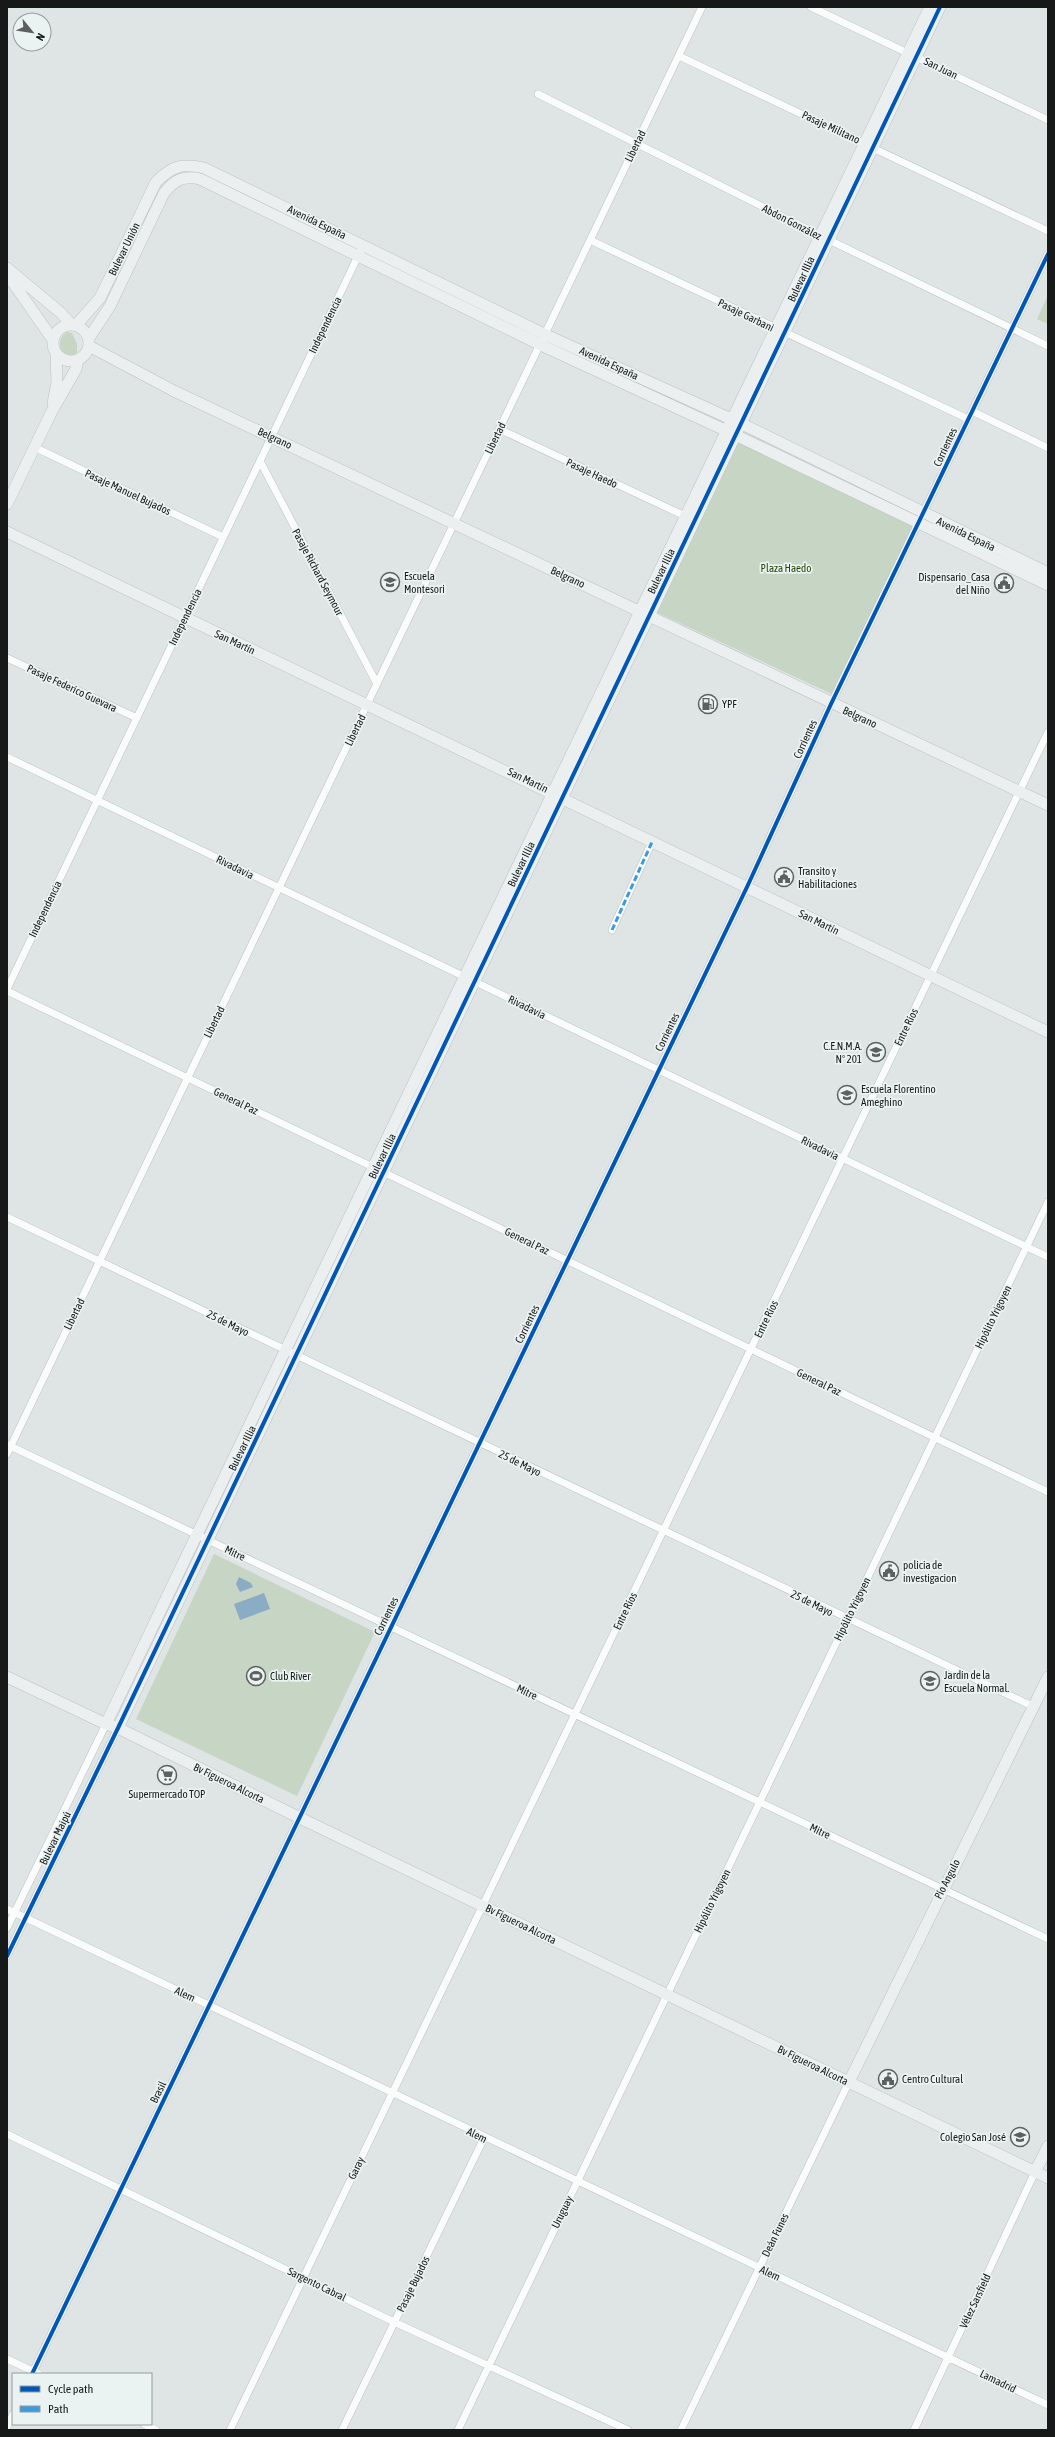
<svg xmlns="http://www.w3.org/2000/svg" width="1055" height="2437" font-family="'Asap Condensed',sans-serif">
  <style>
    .green { fill: #c7d5c4 }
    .water { fill: #8aacc4 }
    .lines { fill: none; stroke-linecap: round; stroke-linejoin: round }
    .street-casing { stroke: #bdc1c1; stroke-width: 8 }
    .secondary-casing { stroke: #bdc1c1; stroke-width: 12 }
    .street { stroke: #fafbfb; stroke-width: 7 }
    .secondary { stroke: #eceff0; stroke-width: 11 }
    .quiet { stroke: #3b9bdf; stroke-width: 3; stroke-dasharray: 6 3; stroke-linecap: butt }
    .cycleway-casing { stroke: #ebf3f2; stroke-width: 6 }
    .cycleway { stroke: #0057b8; stroke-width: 4 }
    .labels { text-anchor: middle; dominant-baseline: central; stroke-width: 3.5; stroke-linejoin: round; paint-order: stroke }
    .street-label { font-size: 11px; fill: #171919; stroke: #ebf3f2 }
    .park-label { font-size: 11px; fill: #254905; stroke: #ebf3f2 }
    .poi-label { font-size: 11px; fill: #171919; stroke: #ebf3f2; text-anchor: start }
  </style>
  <rect width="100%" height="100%" fill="#dfe4e4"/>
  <path class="green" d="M1048,295V324L1037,319Z
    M67,332L72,333L77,344V353L73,356L63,353C58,345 59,337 67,332Z
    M737,441L915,525L834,695L656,612Z
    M214,1554L375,1632L297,1796L136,1719Z"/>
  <path class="water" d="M239,1577L251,1583L253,1587L240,1592L236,1584Z
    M264,1593L270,1609L240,1620L234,1604Z"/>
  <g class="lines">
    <g class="street-casing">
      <path id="street" d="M811,7L1048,120
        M679,56L1048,231
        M538,94L829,240L1048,346
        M590,240L968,419
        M972,411L1048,448
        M499,429L685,516
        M34,447L223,537
        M260,461L377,684
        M7,658L137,718
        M7,757L1048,1257
        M612,930L652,842
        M7,989L360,252
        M7,991L1048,1492
        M7,1217L1034,1707
        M8,1445L1048,1939
        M7,1454L702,7
        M7,1909L1048,2405
        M7,1928L106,1724
        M7,1956L118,1728
        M7,2134L394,2322L628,2430
        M7,2359L39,2374
        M32,2374L747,887L831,704L1048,254
        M144,2424L156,2430
        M7,2427L13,2414
        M230,2430L1048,732
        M342,2430L484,2138
        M458,2430L1048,1202
        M681,2430L849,2082
        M914,2430L1035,2172"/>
    </g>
    <g class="secondary-casing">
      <path id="secondary" d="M7,268L61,313L72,325
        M7,274L53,340
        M53 343a18 18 0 1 1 36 0a18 18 0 1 1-36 0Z
        M76,325L100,298L156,182C172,166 182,163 204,168L546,335L742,424L1048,573
        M89,338L110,306L164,193C174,180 184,175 200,179L541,345L727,431L1048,585
        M89,346L174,391L1048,805
        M53,403L57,383L56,354
        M7,504L52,411L76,369L78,360
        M7,532L1048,1032
        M7,1677L106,1724L118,1728L300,1818L1048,2178
        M106,1724L930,7
        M118,1728L940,7
        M849,2082L1048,1677
        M1035,2172L1048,2146"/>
    </g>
    <use href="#street" class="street"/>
    <use href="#secondary" class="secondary"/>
    <path class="quiet" d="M612,930L652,842"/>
    <g class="cycleway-casing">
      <path id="cycleway" d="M7,1956L118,1728L940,7
        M32,2374L747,887L831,704L1048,254"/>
    </g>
    <use href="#cycleway" class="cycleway"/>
  </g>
  <defs>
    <g id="school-ring" transform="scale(1)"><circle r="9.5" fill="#ebf3f2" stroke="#5d6060" stroke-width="1.5"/><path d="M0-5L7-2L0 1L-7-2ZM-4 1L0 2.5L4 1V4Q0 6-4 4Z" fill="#5d6060"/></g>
    <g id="civic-ring" transform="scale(1)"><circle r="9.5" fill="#ebf3f2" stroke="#5d6060" stroke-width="1.5"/><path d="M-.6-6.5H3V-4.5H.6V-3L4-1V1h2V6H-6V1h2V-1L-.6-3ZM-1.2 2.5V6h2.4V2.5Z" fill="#5d6060"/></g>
    <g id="fuel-ring" transform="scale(1)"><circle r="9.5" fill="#ebf3f2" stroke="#5d6060" stroke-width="1.5"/><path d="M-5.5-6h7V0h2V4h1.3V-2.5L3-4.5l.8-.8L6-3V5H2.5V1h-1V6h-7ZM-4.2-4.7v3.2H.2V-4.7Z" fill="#5d6060"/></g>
    <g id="stadium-ring" transform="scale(1)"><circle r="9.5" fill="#ebf3f2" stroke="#5d6060" stroke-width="1.5"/><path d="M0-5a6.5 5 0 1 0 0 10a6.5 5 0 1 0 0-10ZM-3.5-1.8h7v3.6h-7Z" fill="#5d6060"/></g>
    <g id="supermarket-ring" transform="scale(1)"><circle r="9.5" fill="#ebf3f2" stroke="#5d6060" stroke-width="1.5"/><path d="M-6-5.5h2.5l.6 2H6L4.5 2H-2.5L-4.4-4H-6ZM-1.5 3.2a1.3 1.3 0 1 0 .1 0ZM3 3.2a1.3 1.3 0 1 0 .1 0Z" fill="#5d6060"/></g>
  </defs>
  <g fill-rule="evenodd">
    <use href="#school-ring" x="390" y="582"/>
    <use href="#civic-ring" x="1004" y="583"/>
    <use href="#fuel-ring" x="708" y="704"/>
    <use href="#civic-ring" x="784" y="877"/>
    <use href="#school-ring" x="876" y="1052"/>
    <use href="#school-ring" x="847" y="1095"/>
    <use href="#civic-ring" x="889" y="1571"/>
    <use href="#stadium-ring" x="256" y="1676"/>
    <use href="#school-ring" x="930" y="1681"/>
    <use href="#supermarket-ring" x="167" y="1775"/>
    <use href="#civic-ring" x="888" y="2079"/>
    <use href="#school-ring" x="1020" y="2137"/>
  </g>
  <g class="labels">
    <g class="street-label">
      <text transform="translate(941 68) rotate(26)">San Juan</text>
      <text transform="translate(831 127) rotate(25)">Pasaje Militano</text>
      <text transform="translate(635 146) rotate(-64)">Libertad</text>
      <text transform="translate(317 222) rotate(26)">Avenida España</text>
      <text transform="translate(792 222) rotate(27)">Abdon González</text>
      <text transform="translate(124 249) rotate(-64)">Bulevar Unión</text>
      <text transform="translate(801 279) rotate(-65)">Bulevar Illia</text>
      <text transform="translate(746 315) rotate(26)">Pasaje Garbani</text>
      <text transform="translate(325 325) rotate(-64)">Independencia</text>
      <text transform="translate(609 363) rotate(25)">Avenida España</text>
      <text transform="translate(275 438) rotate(25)">Belgrano</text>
      <text transform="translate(495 438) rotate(-64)">Libertad</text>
      <text transform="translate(945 447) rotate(-65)">Corrientes</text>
      <text transform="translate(592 473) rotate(25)">Pasaje Haedo</text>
      <text transform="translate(128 492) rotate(25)">Pasaje Manuel Bujados</text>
      <text transform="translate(966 534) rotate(26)">Avenida España</text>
      <text transform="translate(661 571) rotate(-64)">Bulevar Illia</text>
      <text transform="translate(318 572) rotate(62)">Pasaje Richard Seymour</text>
      <text transform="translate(568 577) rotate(25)">Belgrano</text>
      <text transform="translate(185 617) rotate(-64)">Independencia</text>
      <text transform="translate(235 642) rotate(25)">San Martín</text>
      <text transform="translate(72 688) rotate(25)">Pasaje Federico Guevara</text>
      <text transform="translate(860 717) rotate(25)">Belgrano</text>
      <text transform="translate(355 730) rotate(-64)">Libertad</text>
      <text transform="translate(805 739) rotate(-65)">Corrientes</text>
      <text transform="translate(528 780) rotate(26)">San Martín</text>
      <text transform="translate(521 864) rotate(-64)">Bulevar Illia</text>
      <text transform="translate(235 867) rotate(26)">Rivadavia</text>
      <text transform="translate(45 909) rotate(-64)">Independencia</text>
      <text transform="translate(819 922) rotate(26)">San Martín</text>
      <text transform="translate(527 1007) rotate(26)">Rivadavia</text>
      <text transform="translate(214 1022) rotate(-64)">Libertad</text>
      <text transform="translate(906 1027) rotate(-64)">Entre Ríos</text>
      <text transform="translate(667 1032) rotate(-64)">Corrientes</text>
      <text transform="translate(236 1101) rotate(26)">General Paz</text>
      <text transform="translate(820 1148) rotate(26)">Rivadavia</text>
      <text transform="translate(382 1156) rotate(-64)">Bulevar Illia</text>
      <text transform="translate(527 1241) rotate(26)">General Paz</text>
      <text transform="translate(74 1314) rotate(-64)">Libertad</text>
      <text transform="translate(993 1317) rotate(-64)">Hipólito Yrigoyen</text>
      <text transform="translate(766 1319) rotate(-64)">Entre Ríos</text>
      <text transform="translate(228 1323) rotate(26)">25 de Mayo</text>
      <text transform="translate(527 1324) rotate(-64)">Corrientes</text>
      <text transform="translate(819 1382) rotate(26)">General Paz</text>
      <text transform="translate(242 1448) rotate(-64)">Bulevar Illia</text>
      <text transform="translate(520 1463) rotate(26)">25 de Mayo</text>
      <text transform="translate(235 1553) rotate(25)">Mitre</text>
      <text transform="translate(812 1603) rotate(26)">25 de Mayo</text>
      <text transform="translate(852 1609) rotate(-64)">Hipólito Yrigoyen</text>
      <text transform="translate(625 1611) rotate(-64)">Entre Ríos</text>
      <text transform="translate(386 1616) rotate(-64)">Corrientes</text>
      <text transform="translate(527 1692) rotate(25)">Mitre</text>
      <text transform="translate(229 1783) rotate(26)">Bv Figueroa Alcorta</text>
      <text transform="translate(820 1831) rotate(25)">Mitre</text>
      <text transform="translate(55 1838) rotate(-64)">Bulevar Maipú</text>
      <text transform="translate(947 1879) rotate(-63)">Pío Angulo</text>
      <text transform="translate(712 1901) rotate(-64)">Hipólito Yrigoyen</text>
      <text transform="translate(521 1924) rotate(26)">Bv Figueroa Alcorta</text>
      <text transform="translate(185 1994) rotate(25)">Alem</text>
      <text transform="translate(813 2065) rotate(26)">Bv Figueroa Alcorta</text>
      <text transform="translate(158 2092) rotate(-64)">Brasil</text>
      <text transform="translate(477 2135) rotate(26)">Alem</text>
      <text transform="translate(356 2168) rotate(-64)">Garay</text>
      <text transform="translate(562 2212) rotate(-64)">Uruguay</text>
      <text transform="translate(775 2235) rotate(-64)">Deán Funes</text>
      <text transform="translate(770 2273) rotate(25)">Alem</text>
      <text transform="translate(317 2284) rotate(26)">Sargento Cabral</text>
      <text transform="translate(413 2284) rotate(-64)">Pasaje Bujados</text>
      <text transform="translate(975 2301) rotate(-65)">Vélez Sarsfield</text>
      <text transform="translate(998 2381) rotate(26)">Lamadrid</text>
    </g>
    <g class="park-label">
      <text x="786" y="568">Plaza Haedo</text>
    </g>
    <g class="poi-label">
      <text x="404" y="576">Escuela<tspan x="404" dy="13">Montesori</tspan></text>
      <text x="990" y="577" text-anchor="end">Dispensario_Casa<tspan x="990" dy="13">del Niño</tspan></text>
      <text x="722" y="704">YPF</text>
      <text x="798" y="871">Transito y<tspan x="798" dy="13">Habilitaciones</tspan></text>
      <text x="862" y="1046" text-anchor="end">C.E.N.M.A.<tspan x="862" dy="13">Nº 201</tspan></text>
      <text x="861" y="1089">Escuela Florentino<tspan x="861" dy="13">Ameghino</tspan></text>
      <text x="903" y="1565">policia de<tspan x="903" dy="13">investigacion</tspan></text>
      <text x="944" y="1675">Jardín de la<tspan x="944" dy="13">Escuela Normal.</tspan></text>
      <text x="270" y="1676">Club River</text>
      <text x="167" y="1794" text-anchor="middle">Supermercado TOP</text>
      <text x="902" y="2079">Centro Cultural</text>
      <text x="1006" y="2137" text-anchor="end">Colegio San José</text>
    </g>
  </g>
  <rect width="1055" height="2437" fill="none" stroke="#171919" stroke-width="16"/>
  <rect x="12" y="2373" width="140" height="52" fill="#ebf3f2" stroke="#969c9b"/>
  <rect x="20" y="2386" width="20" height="6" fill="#0057b8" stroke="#969c9b"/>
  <text x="48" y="2393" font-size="12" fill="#171919">Cycle path</text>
  <rect x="20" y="2406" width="20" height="6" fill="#3b9bdf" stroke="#969c9b"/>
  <text x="48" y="2413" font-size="12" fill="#171919">Path</text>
  <g transform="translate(32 32) rotate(120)"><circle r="19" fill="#ebf3f2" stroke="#969c9b"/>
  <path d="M0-3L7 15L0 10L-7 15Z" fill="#5d6060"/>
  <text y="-6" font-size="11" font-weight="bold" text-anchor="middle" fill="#171919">N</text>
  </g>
</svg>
